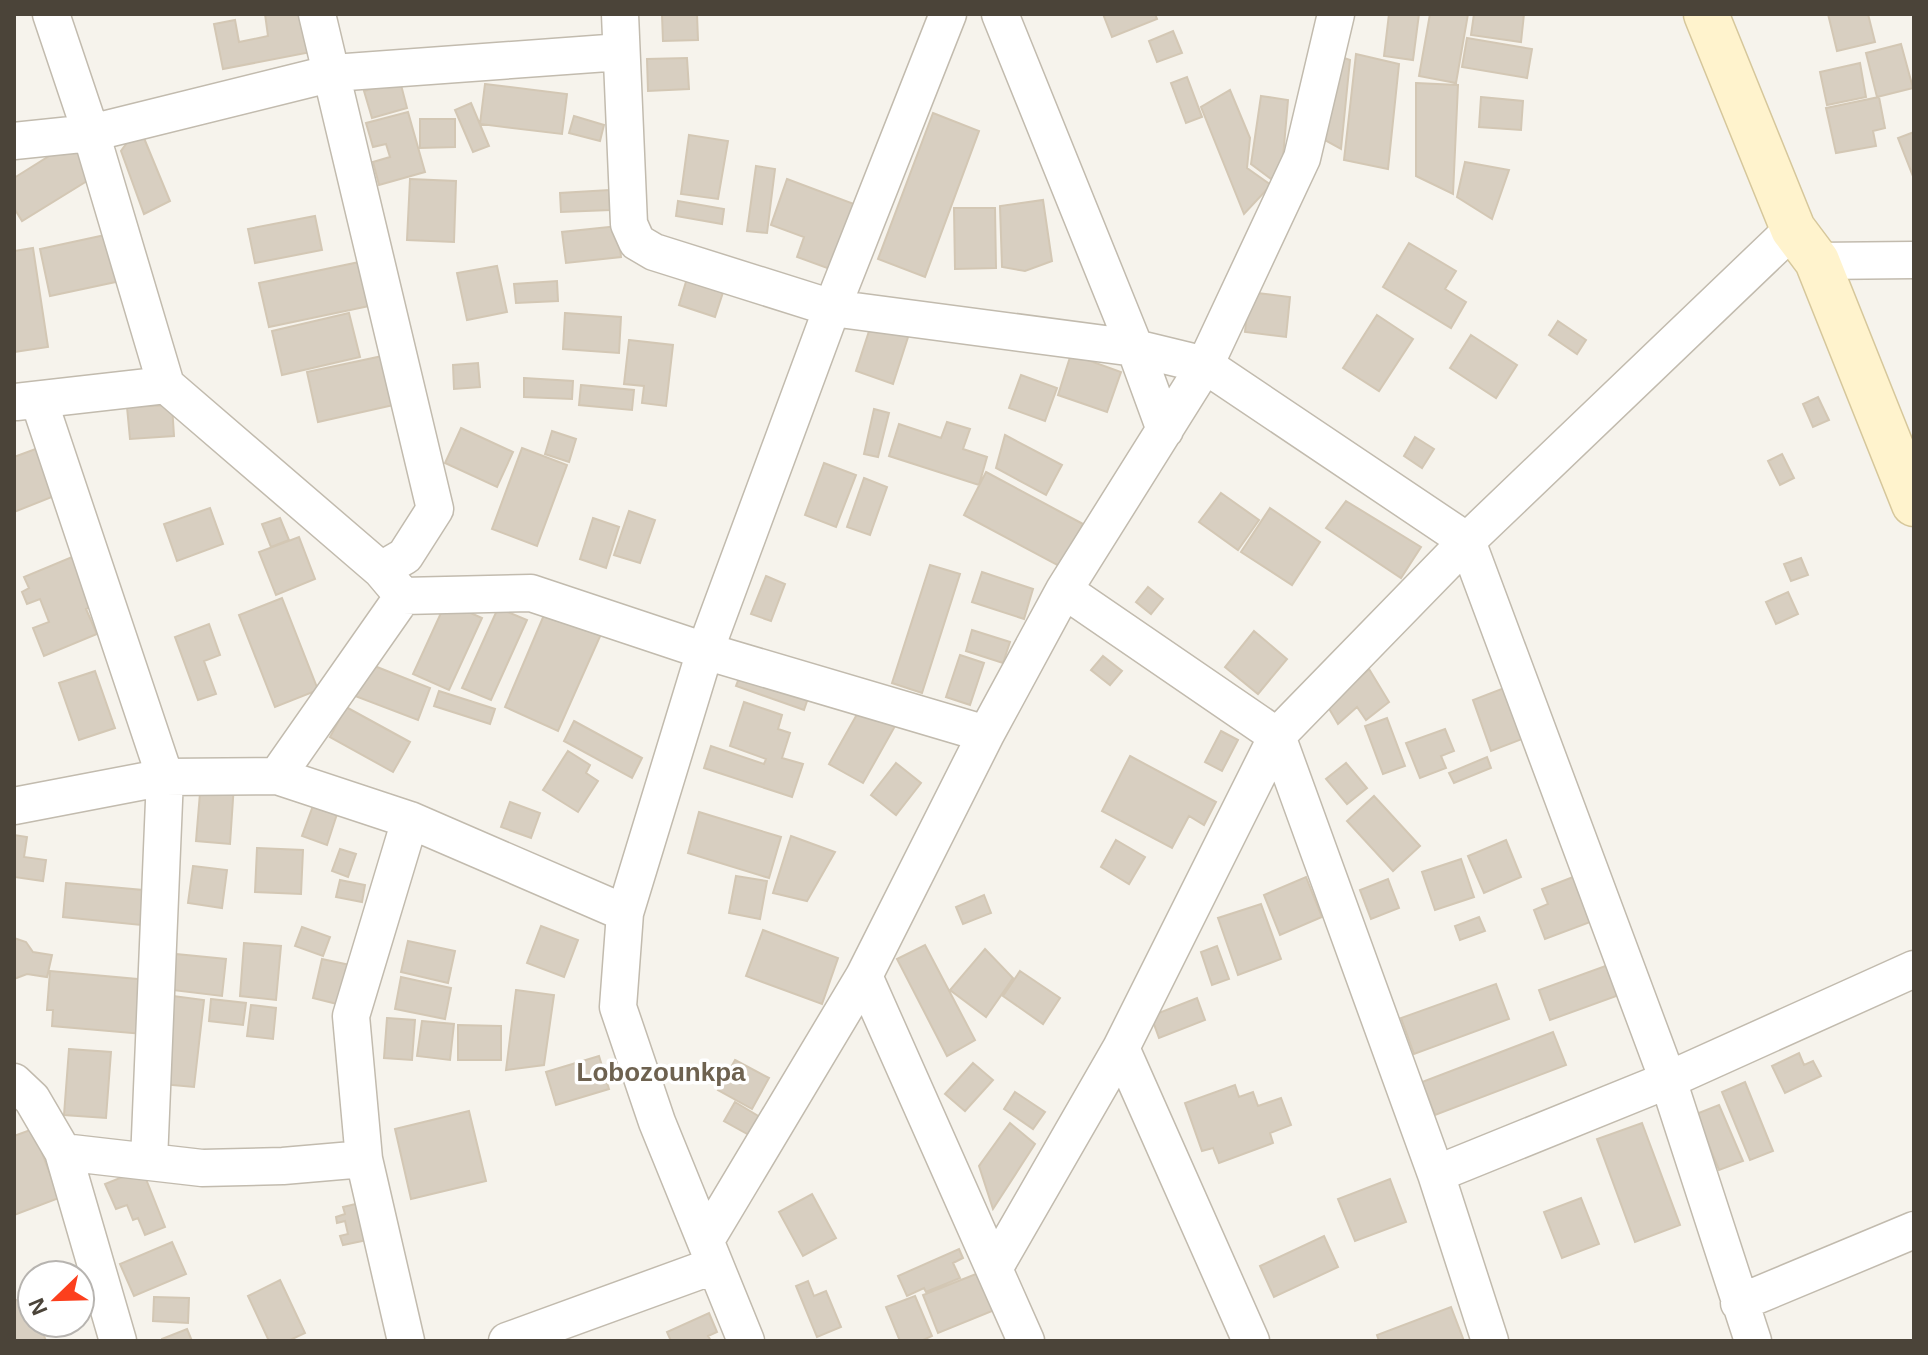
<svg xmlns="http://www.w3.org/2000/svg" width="1928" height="1355" font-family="Helvetica,sans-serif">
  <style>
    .building { fill: #d8cfc1; stroke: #d3c7b4; stroke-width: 2 }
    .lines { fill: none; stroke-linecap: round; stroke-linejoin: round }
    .street-casing { stroke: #c2bbae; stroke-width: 39 }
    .secondary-casing { stroke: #d6c79b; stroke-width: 47 }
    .street { stroke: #fff; stroke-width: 36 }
    .secondary { stroke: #fff3cd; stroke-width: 44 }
    .labels { text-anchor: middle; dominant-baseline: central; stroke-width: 7; stroke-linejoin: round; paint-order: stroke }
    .neighbourhood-label { font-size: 26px; font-weight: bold; fill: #6e6250; stroke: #fff }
  </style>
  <rect width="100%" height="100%" fill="#f6f3ec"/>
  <path class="building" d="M265,14H304L311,52L223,69L214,24L235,20L239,42L268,36Z
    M697,14L698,40L663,41L662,15Z
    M1103,14H1155L1157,19L1112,37Z
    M1389,14H1419L1413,60L1384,56Z
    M1430,14H1468L1456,83L1419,76Z
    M1474,14H1524L1521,42L1471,35Z
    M1828,14H1868L1875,42L1837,51Z
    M1173,31L1182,53L1157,62L1149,41Z
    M1467,38L1532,49L1527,78L1462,67Z
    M1901,44L1913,88L1877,97L1866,53Z
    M1356,54L1399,64L1388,169L1344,160Z
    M1335,55L1350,60L1341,149L1321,138Z
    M687,58L689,89L648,91L647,59Z
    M1860,63L1866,97L1827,105L1820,72Z
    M1187,77L1202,117L1186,123L1171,83Z
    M400,81L407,108L372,118L364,91Z
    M1416,83L1458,85L1453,194L1416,176Z
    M485,84L567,94L562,134L480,124Z
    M1230,90L1250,138L1247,168L1271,185L1244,214L1201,107Z
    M1261,96L1288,100L1282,169L1271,179L1251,164Z
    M1481,97L1523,101L1521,130L1479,127Z
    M1879,97L1885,128L1873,131L1876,146L1836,153L1826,108Z
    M471,103L489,146L473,152L455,110Z
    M408,112L425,172L379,185L373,162L390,157L386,144L373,147L366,123Z
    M933,113L979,131L925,277L878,259Z
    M574,116L604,125L600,141L569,133Z
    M420,119H455V147L420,148Z
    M139,126L170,201L144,214L121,151Z
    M1914,132V179L1898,138Z
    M689,135L728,141L718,199L681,194Z
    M78,138L100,173L22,221L14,208V178Z
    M1465,162L1509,170L1492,219L1457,197Z
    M756,166L775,169L767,233L747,231Z
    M410,179L456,181L454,242L407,240Z
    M787,179L854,204L830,269L797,257L804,237L771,225Z
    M609,190L610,210L561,212L560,193Z
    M1043,200L1052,261L1025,271L1002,267L1000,206Z
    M678,201L724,209L722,224L676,216Z
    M954,208H995L996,268L955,269Z
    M315,216L322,250L255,263L248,229Z
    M618,226L621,257L566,263L562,232Z
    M119,232L130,279L50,296L40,249Z
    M1409,243L1456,271L1445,289L1466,302L1451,328L1383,287Z
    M33,248L48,347L14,352V251Z
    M364,261L374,305L269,327L259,283Z
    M691,265L728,277L715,317L679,305Z
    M497,266L507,312L467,320L457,273Z
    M557,281L558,301L516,303L514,284Z
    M1249,292L1290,297L1286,337L1245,332Z
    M349,313L360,357L282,375L272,331Z
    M565,313L621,317L619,353L563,349Z
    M1377,315L1413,339L1379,391L1343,368Z
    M873,319L910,331L893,384L856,371Z
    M1558,321L1586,340L1577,354L1549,335Z
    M1471,335L1517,365L1496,398L1450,368Z
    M629,340L673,345L666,406L642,403L644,386L624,384Z
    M1071,354L1121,372L1107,412L1058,395Z
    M387,355L398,404L318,422L307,372Z
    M478,363L480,387L454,389L453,365Z
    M1021,375L1057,388L1045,421L1009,408Z
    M524,378L573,381L572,399L524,397Z
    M581,385L634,390L632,410L579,405Z
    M1818,397L1829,420L1813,427L1803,404Z
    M172,405L174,436L130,439L127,407Z
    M874,409L889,413L878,457L864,454Z
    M947,422L970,429L963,449L987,457L979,485L889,456L899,424L941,438Z
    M461,428L513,452L497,487L445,463Z
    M552,431L576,439L569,462L545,454Z
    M1005,435L1062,465L1046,495L996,468Z
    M1415,437L1434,449L1422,468L1404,456Z
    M49,444L67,491L14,512V457Z
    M522,448L567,465L537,546L492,529Z
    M1782,454L1794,478L1780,485L1768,461Z
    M824,463L856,475L836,527L805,515Z
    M986,472L1083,524L1061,567L964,515Z
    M864,478L887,487L870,535L847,527Z
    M1221,493L1259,520L1238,550L1199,522Z
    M1346,501L1421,547L1401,578L1326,528Z
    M210,508L223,544L177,561L164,524Z
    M1270,508L1320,542L1292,585L1241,552Z
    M629,511L655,520L640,563L614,555Z
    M280,518L289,540L271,547L262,524Z
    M593,518L619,527L606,568L580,559Z
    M299,537L315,579L276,595L259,552Z
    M72,557L93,606L86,609L97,634L44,656L33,628L49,622L40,599L27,604L22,592L29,588L24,577Z
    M1801,558L1808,575L1791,581L1784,564Z
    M930,565L960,574L922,693L892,683Z
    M982,572L1033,589L1024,619L972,602Z
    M766,576L785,584L771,621L751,614Z
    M1148,587L1163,599L1151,614L1136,602Z
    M1788,592L1798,614L1776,624L1766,602Z
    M282,598L318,690L275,707L239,615Z
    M446,602L482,618L449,690L413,674Z
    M498,608L527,620L491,700L462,688Z
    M544,615L602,632L558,731L505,707Z
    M209,624L220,655L204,661L216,694L198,700L175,637Z
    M972,630L1010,642L1003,663L966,651Z
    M1254,631L1287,659L1258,694L1225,667Z
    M960,655L984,663L970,705L946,697Z
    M1103,656L1122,671L1110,685L1091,670Z
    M367,663L430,688L418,720L355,696Z
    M744,665L811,689L804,710L736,686Z
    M1369,669L1389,702L1366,720L1357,707L1338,724L1328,707Z
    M95,671L115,728L79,740L59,683Z
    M1512,685L1530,736L1491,751L1473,700Z
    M439,691L495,709L490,724L434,706Z
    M865,700L899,719L863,783L829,764Z
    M744,702L782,715L778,729L790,733L782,758L803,764L792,797L704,768L711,746L764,764L766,759L730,746Z
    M346,707L410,742L393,772L330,737Z
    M1387,718L1405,766L1383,774L1365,726Z
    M574,721L642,758L632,778L564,741Z
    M1445,729L1454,751L1441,756L1446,768L1420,778L1406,743Z
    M1221,731L1238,740L1222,771L1205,762Z
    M568,751L590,765L586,773L598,781L578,812L543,790Z
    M1130,756L1216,802L1204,825L1189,816L1172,848L1102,811Z
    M1487,757L1491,768L1454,783L1449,773Z
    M896,763L921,783L896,815L871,795Z
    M1346,763L1367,788L1347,804L1326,779Z
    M201,781L234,784L230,844L196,841Z
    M1374,796L1420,846L1393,871L1347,821Z
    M510,802L540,813L531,838L501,827Z
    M314,803L338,811L327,845L302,836Z
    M699,812L781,837L769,878L688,853Z
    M14,835L27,837L24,857L46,860L43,881L14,877Z
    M791,836L835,852L807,901L773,893Z
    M1116,840L1145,857L1129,884L1101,867Z
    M1506,840L1521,877L1484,893L1468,856Z
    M257,848L303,850L301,894L255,892Z
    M340,849L356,854L348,877L332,871Z
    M1461,859L1474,897L1435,910L1422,872Z
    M193,866L227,870L222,908L188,903Z
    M1578,875L1593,921L1545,939L1534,910L1548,904L1542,889Z
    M736,876L767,881L760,919L729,913Z
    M1306,877L1322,917L1280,935L1264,895Z
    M1388,879L1399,908L1371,919L1360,890Z
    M340,880L365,885L362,902L336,897Z
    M66,883L154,891L151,926L63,917Z
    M984,895L991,913L963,924L956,907Z
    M1261,904L1281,959L1238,975L1218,918Z
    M1479,917L1485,931L1460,940L1455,926Z
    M541,926L578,940L564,977L527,963Z
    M302,927L330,937L323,956L295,946Z
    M763,930L838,958L822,1004L746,976Z
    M14,938L26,942L33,952L52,955L47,977L27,974L14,979Z
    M408,941L455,951L448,983L401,972Z
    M244,943L281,946L276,1000L240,996Z
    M925,945L975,1040L947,1056L897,959Z
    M1217,946L1229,979L1212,985L1201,952Z
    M985,949L1013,978L986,1017L950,990Z
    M176,954L226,959L222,996L172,990Z
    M322,959L350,965L341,1005L313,998Z
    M1611,964L1622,994L1550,1020L1539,990Z
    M50,971L148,980L143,1034L52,1026L53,1010H47Z
    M1020,971L1060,998L1043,1024L1003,996Z
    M401,977L451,988L445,1019L395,1009Z
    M1496,984L1509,1019L1414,1054L1401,1018Z
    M516,990L554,995L544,1065L506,1070Z
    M173,996L204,1000L194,1087L162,1084Z
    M1197,998L1205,1020L1159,1038L1151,1016Z
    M211,999L246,1003L243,1025L209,1021Z
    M251,1005L276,1008L273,1039L247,1036Z
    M387,1018L415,1020L412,1060L384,1058Z
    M422,1021L454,1024L450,1060L417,1056Z
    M458,1025L501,1026V1060H458Z
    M1553,1032L1566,1065L1435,1115L1422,1082Z
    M69,1049L111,1052L106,1118L64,1115Z
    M1799,1053L1804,1065L1813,1061L1821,1076L1785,1093L1772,1066Z
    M599,1056L609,1089L556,1105L546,1072Z
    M735,1060L769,1078L752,1109L718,1090Z
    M973,1063L993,1080L965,1111L945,1094Z
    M1745,1082L1773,1151L1750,1160L1722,1092Z
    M1235,1085L1239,1097L1253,1092L1258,1106L1281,1098L1291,1125L1270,1133L1273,1143L1219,1163L1213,1148L1202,1151L1185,1103Z
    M1015,1092L1045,1112L1033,1129L1004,1109Z
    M735,1102L760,1117L749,1135L724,1121Z
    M1719,1105L1743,1161L1719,1170L1696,1114Z
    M469,1111L486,1181L411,1199L395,1129Z
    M1010,1123L1035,1144L993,1209L979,1166Z
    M1642,1123L1680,1225L1635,1242L1597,1139Z
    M33,1129L59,1198L14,1215V1136Z
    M142,1169L165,1227L145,1235L138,1218L133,1220L127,1205L116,1209L105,1184Z
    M1390,1179L1406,1222L1355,1241L1338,1199Z
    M812,1194L836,1238L803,1256L779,1212Z
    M1581,1198L1599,1244L1562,1258L1544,1212Z
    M364,1202L372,1239L343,1245L340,1236L348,1234L345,1221L337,1223L336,1217L345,1214L343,1207Z
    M1324,1236L1338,1267L1274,1297L1260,1266Z
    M172,1242L186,1274L134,1296L120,1264Z
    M959,1249L963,1258L953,1263L960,1278L926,1292L924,1288L907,1296L898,1276Z
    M986,1270L1002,1307L938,1333L923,1295Z
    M280,1280L305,1333L288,1341H269L248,1296Z
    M808,1281L814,1296L826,1291L841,1327L817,1337L796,1286Z
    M29,1296L32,1304V1323H39L46,1341H14V1301Z
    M915,1296L932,1336L921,1341H900L886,1307Z
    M154,1297L189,1298L188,1323L153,1321Z
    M1451,1307L1464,1341H1379L1377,1335Z
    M709,1313L717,1332L708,1336L711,1341H671L667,1332Z
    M187,1329L192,1341H162V1339Z"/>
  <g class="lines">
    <g class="street-casing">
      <path id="street" d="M51,14L91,133L166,385L381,570L403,596L277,776
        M317,14L435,509L405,556L381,570
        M620,14L629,224L637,242L654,252L832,308L1135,348L1205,365L1467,541L1668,1080L1753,1341
        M1000,14L1135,348L1165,430
        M14,141L91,133L333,73L621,52
        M1817,261L1914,260
        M16,402L166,385
        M1064,590L1277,736L1436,1174L1490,1341
        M403,596L531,593L705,651L986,734
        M14,806L165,777L39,401
        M864,976L1026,1341
        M1121,1048L1251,1341
        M14,1082L32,1099L63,1152L118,1341
        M63,1152L202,1168L283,1166L364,1159
        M149,1161L165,777L277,776L410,820L625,913
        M1436,1174L1668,1080L1914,969
        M706,1240L864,976L986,734L1064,590L1205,365L1302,158L1336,14
        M995,1267L1121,1048L1277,736L1467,541L1793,229
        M1739,1303L1914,1230
        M406,1341L364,1159L351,1016L410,820
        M507,1341L713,1266
        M746,1341L657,1122L618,1007L625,913L705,651L832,308L948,14"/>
    </g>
    <g class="secondary-casing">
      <path id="secondary" d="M1706,14L1793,229L1817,261L1914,504"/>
    </g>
    <use href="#street" class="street"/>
    <use href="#secondary" class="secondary"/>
  </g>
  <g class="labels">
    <g class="neighbourhood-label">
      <text x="661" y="1072">Lobozounkpa</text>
    </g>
  </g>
  <rect width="1928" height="1355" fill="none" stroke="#4b4439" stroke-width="32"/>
  <g transform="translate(56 1299) rotate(247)"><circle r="38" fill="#ffffff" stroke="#b7b4b0" stroke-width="2"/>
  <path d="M0-6L14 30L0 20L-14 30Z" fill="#fc3f1d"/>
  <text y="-12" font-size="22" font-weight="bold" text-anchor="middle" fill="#4b4439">N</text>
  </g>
</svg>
